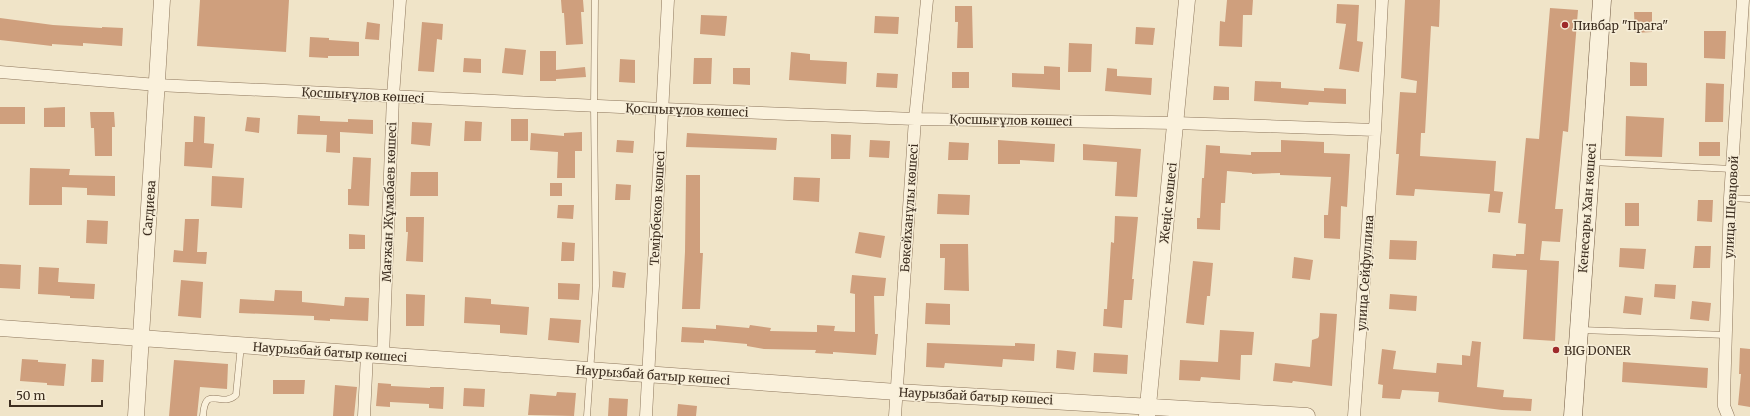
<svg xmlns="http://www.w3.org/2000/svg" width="1750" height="416" font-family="Merriweather,serif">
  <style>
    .building { fill: #cf9f7d }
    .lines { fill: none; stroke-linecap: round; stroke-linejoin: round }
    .service-casing { stroke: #8d765c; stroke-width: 7 }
    .minor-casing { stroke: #8d765c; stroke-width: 13 }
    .tertiary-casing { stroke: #8d765c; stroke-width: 17 }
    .secondary-casing { stroke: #6f573f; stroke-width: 19 }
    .service { stroke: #faf1dc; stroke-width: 6 }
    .minor { stroke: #faf1dc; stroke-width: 12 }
    .tertiary { stroke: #faf1dc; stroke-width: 16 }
    .secondary { stroke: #faf1dc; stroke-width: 18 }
    .poi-dot { fill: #9e2a2b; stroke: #f7eed8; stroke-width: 1.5 }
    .labels { text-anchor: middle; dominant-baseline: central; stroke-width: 3; stroke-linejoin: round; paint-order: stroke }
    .poi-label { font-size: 12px; fill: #3d2e20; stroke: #f7eed8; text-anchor: start }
    .street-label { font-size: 12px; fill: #3d2e20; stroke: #f7eed8 }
  </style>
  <rect width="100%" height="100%" fill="#f0e4c8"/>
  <path class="building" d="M200,0H289L286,52L197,46Z
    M561,0H583L584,12H581L583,44L566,45L564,13H562Z
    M1227,0H1253L1252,15H1243L1242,47L1219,46L1220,21L1225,22Z
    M1405,0H1440L1439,27L1431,26L1425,133H1421L1420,156L1496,161L1494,191L1503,192L1500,213L1488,212L1490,194L1415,189L1414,196L1396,195L1399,154H1396L1400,92L1416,93L1417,81L1401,78Z
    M1337,4L1359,5L1357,41L1363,42L1359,72L1339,69L1346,24L1336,23Z
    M955,6H972L973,48H957L958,22H955Z
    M1550,8L1578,10L1568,132L1563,131L1555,209H1563L1560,242L1542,241L1540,260L1559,261L1555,341L1523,339L1527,270L1492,268L1493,254L1516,256V254H1524L1526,224L1518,223L1526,138L1539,139Z
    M1634,12H1652V32L1635,33Z
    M701,15L727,16L725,36L700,34Z
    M875,16L899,17L898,34L874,33Z
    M0,18L53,25L102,28V27L123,28L122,46L83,43V46L52,44V46L0,40Z
    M367,22L380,24L379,40L365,39Z
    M422,22L443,24L442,40L437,39L434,72L418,71Z
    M1136,27L1155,28L1153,45L1135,44Z
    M1704,31H1726L1725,59L1704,58Z
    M310,37L329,38V40L359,42V56H328V58L309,57Z
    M1069,43L1092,44L1091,72H1068Z
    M505,48L526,50L523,75L502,73Z
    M540,51H556V70L585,67L586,77L556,79V81H540Z
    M791,52L810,54V60L847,62L846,84L789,80Z
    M464,58L481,59V73L463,72Z
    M694,58H712L711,84H693Z
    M620,59L635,60V83L619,82Z
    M1630,62L1647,63V86H1630Z
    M1044,66L1060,67V90L1012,87V73L1044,74Z
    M733,68H750V85L733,84Z
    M1107,68L1117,69V76L1152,78L1151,95L1105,91Z
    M952,72H969V88H952Z
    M877,73L898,74L897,88L876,87Z
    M1255,81L1281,82V88L1324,91V88L1346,89V104L1309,102L1308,105L1254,101Z
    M1706,83L1724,84L1723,122H1705Z
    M1214,86L1229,87V100H1213Z
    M0,107H25V124H0Z
    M65,107V127H44V108Z
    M90,112H114L115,127H112V156H95L94,128H91Z
    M298,115L320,116V121L348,122V119L373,120V134L340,132V153L326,152L327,135L297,134Z
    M194,116L205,117L204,143L214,144L212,168L184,166L185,142H193Z
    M1626,116L1664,118L1662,157L1625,156Z
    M247,117L260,118L259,133L245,131Z
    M511,119H528V141H511Z
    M465,121L482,122L481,141H464Z
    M412,122L432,123L430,146L411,144Z
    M582,132V151H575V178H557L558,152L530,150L531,133L564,136V133Z
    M687,133L777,138L776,150L686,147Z
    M831,134L851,135L850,159H831Z
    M617,140L634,141L633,153L616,152Z
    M870,140L890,141L889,158L869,157Z
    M998,140L1055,144L1054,162L1020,160V164H998Z
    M1281,140L1324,142V153L1350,154L1347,207L1341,206L1340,239L1324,238V215H1328L1331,177L1280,175V173L1252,174V173L1227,171L1225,203H1221L1220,230L1197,229V218H1200L1202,178H1204L1206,145L1220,146V153L1251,155V152H1281Z
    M949,142L969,143L968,160H948Z
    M1699,142H1720V156H1699Z
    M1083,144L1141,149L1137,197L1115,196L1117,162L1083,160Z
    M353,157L371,158L369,206L348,205V189H351Z
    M30,168L70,169L69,175L115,176V196L87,195V188L62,187V205H29Z
    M411,172H438V196H410Z
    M686,175H700V253H703L700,309H682L685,252Z
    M212,176L244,178L242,208L211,206Z
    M794,177L820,178L819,202L793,200Z
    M550,183H562V196H550Z
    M616,184L631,185L630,200H615Z
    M938,194L970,195L969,215L937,214Z
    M1698,200H1713L1712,222L1697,221Z
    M1625,203H1639V226H1625Z
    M558,205H574L573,219L557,218Z
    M1115,216L1138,217L1132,279H1134L1132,300H1124L1122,328L1103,326L1104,309H1107L1111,242L1114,243Z
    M406,217H424L423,262L406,261L408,232H406Z
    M185,219H199L197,252H207L206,264L173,262L174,250L183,251Z
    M87,220L108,221L107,244L86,243Z
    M859,232L885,236L881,258L855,253Z
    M349,234L365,235V249H349Z
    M1390,240L1417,241L1416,260L1389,259Z
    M562,242L575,243L574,261H561Z
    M940,244H968L969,291L944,290L945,258H940Z
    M1695,246H1711L1710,268H1693Z
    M1620,248L1646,249L1644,269L1619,267Z
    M1294,257L1313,260L1310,280L1292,278Z
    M1193,261L1213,263L1210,296H1207L1204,325L1186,323Z
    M0,264L21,265L20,289L0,288Z
    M39,267L59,268L58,282L95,284L94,299L70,298V296L38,294Z
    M613,271L626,273L624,288L612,287Z
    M852,275L886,278L884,296H874L875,334H878L876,355L833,352V354L815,353L816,350L764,349L747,346V344L704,340V343L681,342L682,327L716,329V325L749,328L750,325L771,328L770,331L817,332V325L835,326L834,331L855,332V294L850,293Z
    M181,280L203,282L201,318L178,316Z
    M558,283L580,284L579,300L558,299Z
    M1655,284L1676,285L1675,299L1654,297Z
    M275,290L302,291V302L344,306L345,297L369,298L368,321L330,319V321L314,320V316L239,313L240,299L274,301Z
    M406,294L425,295L424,326H406Z
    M1390,294L1417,296L1416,311L1389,309Z
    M1625,296L1643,298L1641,315L1623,313Z
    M465,297L491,299V304L529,307L527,335L500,333V325L464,323Z
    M1692,301L1711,303L1709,321L1690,319Z
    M926,303L950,304V325L925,324Z
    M1320,313L1337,314L1332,386L1293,381L1292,383L1273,381L1275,363L1310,367L1312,340L1318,338L1319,336Z
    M550,318L581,320L579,343L548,340Z
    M1220,330L1254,332L1252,355H1241L1240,380L1201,377L1200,381L1179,380L1180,360L1218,362Z
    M1472,341L1481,342L1477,387L1504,390L1503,397L1532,399L1531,411L1502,410L1438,402L1439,392L1402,390L1400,399L1382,398L1383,385L1378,384L1382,349L1396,351L1393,369L1436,373L1437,363L1462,365V355L1470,356Z
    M927,343L1015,346V343L1035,344L1034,361L1003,359L1002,367L945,363L944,368L926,367Z
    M1740,348L1750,349V407L1738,405L1741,374H1739Z
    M1057,350L1076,352L1074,370L1056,368Z
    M1094,353L1128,355L1127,374L1093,372Z
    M22,359L38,360V362L66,364L64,386L47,385V383L20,381Z
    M92,359L104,360L103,382H91Z
    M174,360L228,364L227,389L200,387L197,416H169Z
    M1623,362L1708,368L1707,388L1622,382Z
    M273,380H305L304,394H273Z
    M378,383L391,384V386L430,388V387H444L443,409L429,408V404L390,402V407L376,406Z
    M335,385L357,387L354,416H333Z
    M464,388L485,389L484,407L463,406Z
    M557,392L576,393L574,416L528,415L530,394L556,396Z
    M609,398L628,399L627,416H608Z
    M678,404L697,406L696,416H677Z"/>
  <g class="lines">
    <g class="service-casing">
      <path id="service" d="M1592,162L1732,169
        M1730,198L1750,199
        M1580,330L1727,335
        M203,416C205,383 221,409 236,395L241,345
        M587,416L596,286L594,106L595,0"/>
    </g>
    <g class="minor-casing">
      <path id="minor" d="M0,72L157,85L663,109L915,119L1176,123L1375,130
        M383,356L393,96L400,0
        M364,416L367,354
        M646,416L668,0
        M895,416L915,119L927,0
        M1354,416L1375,130L1382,0
        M1728,416L1724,406V396L1730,198L1743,0"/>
    </g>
    <g class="tertiary-casing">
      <path id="tertiary" d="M0,328L897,392L1307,416
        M136,416L162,0
        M1147,416L1187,0"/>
    </g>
    <g class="secondary-casing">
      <path id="secondary" d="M1573,416L1602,0"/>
    </g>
    <use href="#service" class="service"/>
    <use href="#minor" class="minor"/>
    <use href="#tertiary" class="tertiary"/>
    <use href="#secondary" class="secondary"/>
  </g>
  <g class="poi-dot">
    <circle cx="1565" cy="25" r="4"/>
    <circle cx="1556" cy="350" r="4"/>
  </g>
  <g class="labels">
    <g class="poi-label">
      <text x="1573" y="25">Пивбар "Прага"</text>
      <text x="1564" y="350">BIG DONER</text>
    </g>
    <g class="street-label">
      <text transform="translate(363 95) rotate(3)">Қосшығұлов көшесі</text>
      <text transform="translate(687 110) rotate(2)">Қосшығұлов көшесі</text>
      <text transform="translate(1011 120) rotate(1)">Қосшығұлов көшесі</text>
      <text transform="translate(389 202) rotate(-88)">Мағжан Жұмабаев көшесі</text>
      <text transform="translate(1168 203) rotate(-84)">Жеңіс көшесі</text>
      <text transform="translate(1731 207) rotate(-87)">улица Шевцовой</text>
      <text transform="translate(149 208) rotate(-86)">Сагдиева</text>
      <text transform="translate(657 208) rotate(-87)">Темірбеков көшесі</text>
      <text transform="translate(909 208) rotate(-86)">Бөкейханұлы көшесі</text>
      <text transform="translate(1587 208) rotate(-86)">Кенесары Хан көшесі</text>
      <text transform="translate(1365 273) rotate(-86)">улица Сейфуллина</text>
      <text transform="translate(330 352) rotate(4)">Наурызбай батыр көшесі</text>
      <text transform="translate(653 375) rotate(4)">Наурызбай батыр көшесі</text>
      <text transform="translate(976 396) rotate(3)">Наурызбай батыр көшесі</text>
    </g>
  </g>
  <path d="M10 400v6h92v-6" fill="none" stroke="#3d2e20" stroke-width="2"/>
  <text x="16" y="400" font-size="12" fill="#3d2e20" stroke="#f7eed8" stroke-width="3" paint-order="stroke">50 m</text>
</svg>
